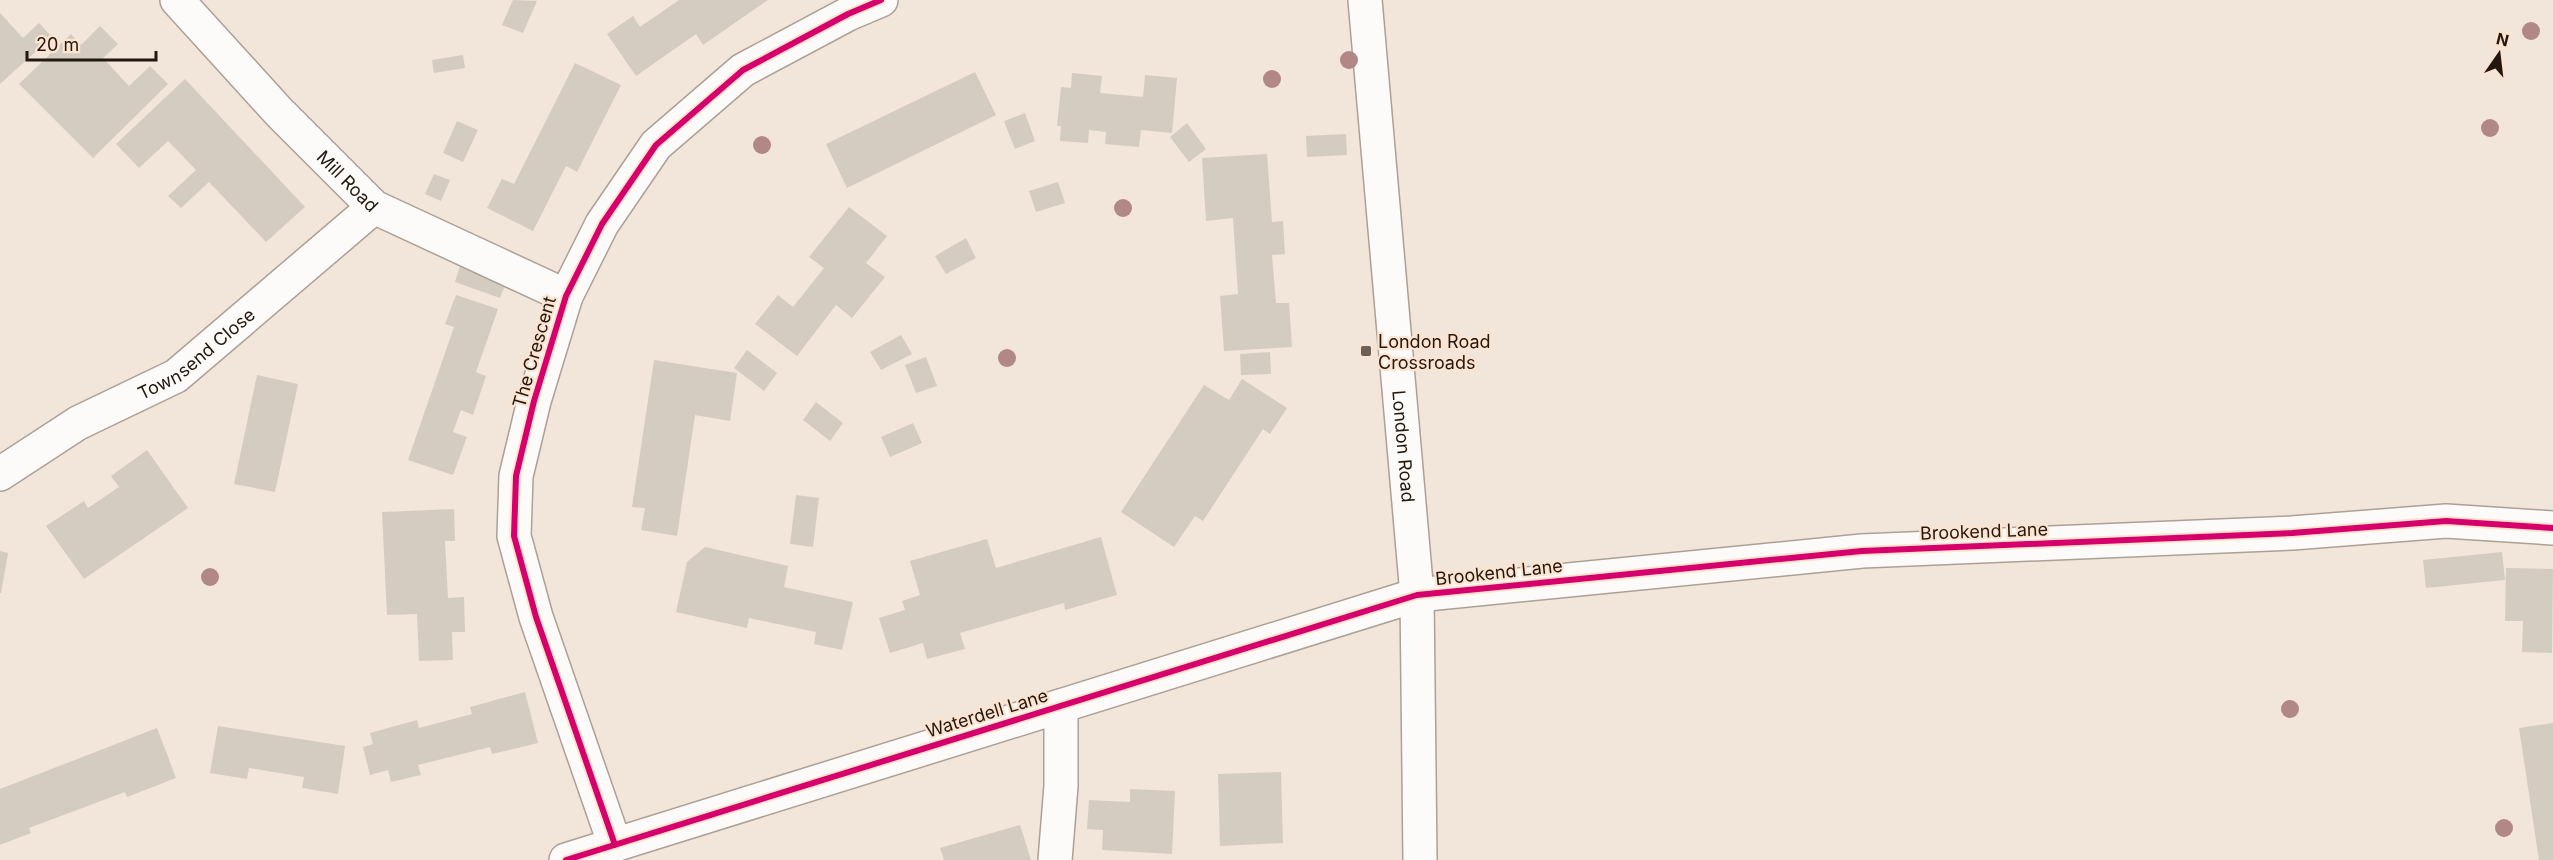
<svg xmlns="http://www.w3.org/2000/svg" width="2553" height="860" font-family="Inter,sans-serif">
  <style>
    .building { fill: #d5ccc1 }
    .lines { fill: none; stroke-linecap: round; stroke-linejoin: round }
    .minor-casing { stroke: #aca097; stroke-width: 36 }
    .secondary-casing { stroke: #aca097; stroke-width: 36 }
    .minor { stroke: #fdfbf9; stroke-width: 33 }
    .secondary { stroke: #fdfbf9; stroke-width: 33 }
    .cycleway-casing { stroke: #fde4d0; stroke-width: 10 }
    .cycleway { stroke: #d6006c; stroke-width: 6 }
    .tree { fill: #b18885 }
    .poi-dot { fill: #6b6056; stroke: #fde4d0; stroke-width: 2 }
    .labels { text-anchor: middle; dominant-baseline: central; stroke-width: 4.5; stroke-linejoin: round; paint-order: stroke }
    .street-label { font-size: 18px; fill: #23180f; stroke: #fde4d0 }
    .poi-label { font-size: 18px; fill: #23180f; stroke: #fde4d0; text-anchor: start }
  </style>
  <rect width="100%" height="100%" fill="#f2e5da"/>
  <path class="building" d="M513,0L537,1L523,33L502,25Z
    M679,0H768L703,45L696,34L636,76L607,34L633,16L640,27Z
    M0,13L23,38L39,23L52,37L0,84Z
    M100,26L118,44L103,58L129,86L150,66L168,84L93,158L19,84L71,34L81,45Z
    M463,55L465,68L434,73L432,60Z
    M575,63L621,85L577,172L566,166L533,231L487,208L502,179L514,184Z
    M975,72L996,115L847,188L826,144Z
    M1072,73L1102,76L1100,93L1143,97L1145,75L1177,78L1172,133L1141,130L1139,147L1105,144L1106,132L1089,130L1088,143L1060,141L1061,126H1057L1061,87L1071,88Z
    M185,79L305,207L266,242L209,182L181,208L168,196L196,170L168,141L139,168L116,144Z
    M1025,113L1035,141L1015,149L1004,121Z
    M457,121L478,130L463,162L443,153Z
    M1187,123L1206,149L1189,162L1170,137Z
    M1346,134L1347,155L1307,157L1306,136Z
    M1267,154L1272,222L1283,221L1285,254L1272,255L1276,303H1289L1292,347L1224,351L1220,296L1238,294L1233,218L1206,221L1202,158Z
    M434,174L450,180L441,201L425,194Z
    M1058,182L1065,203L1036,212L1029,191Z
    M849,207L887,236L866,263L885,277L852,318L836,305L797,356L755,324L778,295L793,307L824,268L809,257Z
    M966,238L976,258L946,274L935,256Z
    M460,266L506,283L500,298L455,282Z
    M456,295L498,309L476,372L486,376L473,415L461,410L453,432L467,437L453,475L408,460L454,327L445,324Z
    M901,335L912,354L881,370L870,352Z
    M747,350L777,373L764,391L734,368Z
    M1270,352L1271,374L1241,375L1240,354Z
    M926,357L937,386L916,393L905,365Z
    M654,360L737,373L730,421L695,415L677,536L641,530L645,508L632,507Z
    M257,375L298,384L275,492L234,484Z
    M1242,379L1287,408L1270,434L1263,429L1203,521L1195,516L1174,547L1121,512L1204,385L1229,400Z
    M816,402L843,423L830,441L803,420Z
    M913,423L922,443L890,457L881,437Z
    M147,450L188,508L84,579L46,526L84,501L88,508L119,487L111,476Z
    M796,495L819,498L813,547L790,544Z
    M454,509L455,541H445L448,598L464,597L465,632H452L453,660L419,661L417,614L387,615L382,512Z
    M1101,537L1117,595L1065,610L1064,603L960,633L965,649L927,659L923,643L890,653L879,618L905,610L902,601L920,595L910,561L987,539L996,568Z
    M705,547L788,566L784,587L853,602L842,650L814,644L816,632L749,618L747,628L676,612L687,562Z
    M0,551L8,553L1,593H0Z
    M2502,552L2505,580L2426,588L2423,560Z
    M2506,568L2553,569L2552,653L2522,652L2523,621H2505Z
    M525,692L538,743L492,754L490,747L418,765L421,775L391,782L388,770L370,775L363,747L373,744L370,733L417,720L419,728L472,714L470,707Z
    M2553,723V860H2539L2519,728Z
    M218,726L345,746L338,794L302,788L304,777L249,768L247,779L210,773Z
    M157,728L176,778L127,797L125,792L29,828L31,833L0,845V789Z
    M1281,772L1283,843L1220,846L1218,774Z
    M1130,789L1175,791L1172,854L1102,850L1103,830L1087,829L1089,800L1130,802Z
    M1020,825L1031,860H944L940,848Z"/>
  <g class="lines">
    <g class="minor-casing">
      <g id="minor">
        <path id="s1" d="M177,0L279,112L374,207L566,296"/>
        <path id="s2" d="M0,474L78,423L176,376L374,207"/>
        <path d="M615,845L536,617L514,536L516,476L534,401L566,296L602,224L656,145L743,70L848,14L881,0"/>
        <path d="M566,860L1417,595L1862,551L2292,533L2446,521L2553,528"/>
        <path d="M1055,860L1061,786V706"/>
      </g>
    </g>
    <g class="secondary-casing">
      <g id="secondary">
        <path id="s3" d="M1365,0L1417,595L1420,860"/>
      </g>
    </g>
    <use href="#minor" class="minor"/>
    <use href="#secondary" class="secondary"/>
    <g class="cycleway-casing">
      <path id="cycleway" d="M615,845L536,617L514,536L516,476L534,401L566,296L602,224L656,145L743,70L848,14L881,0
        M566,860L1417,595L1862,551L2292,533L2446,521L2553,528"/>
    </g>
    <use href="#cycleway" class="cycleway"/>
  </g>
  <g class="tree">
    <circle cx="2531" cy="31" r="9"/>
    <circle cx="1349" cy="60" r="9"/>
    <circle cx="1272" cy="79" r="9"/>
    <circle cx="2490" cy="128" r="9"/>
    <circle cx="762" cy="145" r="9"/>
    <circle cx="1123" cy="208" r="9"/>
    <circle cx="1007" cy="358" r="9"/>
    <circle cx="210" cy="577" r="9"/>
    <circle cx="2290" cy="709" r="9"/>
    <circle cx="2504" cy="828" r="9"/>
  </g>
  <rect class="poi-dot" x="1360" y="345" width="12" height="12" rx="3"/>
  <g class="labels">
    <g class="street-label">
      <text stroke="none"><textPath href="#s1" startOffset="249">Mill Road</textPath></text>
      <text stroke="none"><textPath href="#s2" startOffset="231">Townsend Close</textPath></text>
      <text transform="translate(534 352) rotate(-74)">The Crescent</text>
      <text stroke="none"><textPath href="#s3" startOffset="448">London Road</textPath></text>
      <text transform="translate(1984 531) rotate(-2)">Brookend Lane</text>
      <text transform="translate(1499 572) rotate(-6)">Brookend Lane</text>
      <text transform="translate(987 713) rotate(-17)">Waterdell Lane</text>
    </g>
    <g class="poi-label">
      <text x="1378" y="341">London Road<tspan x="1378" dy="21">Crossroads</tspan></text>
    </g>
  </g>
  <g transform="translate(2499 54) rotate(14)" stroke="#fde4d0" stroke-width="4.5" paint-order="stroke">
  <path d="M0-4.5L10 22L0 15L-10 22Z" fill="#23180f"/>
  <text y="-9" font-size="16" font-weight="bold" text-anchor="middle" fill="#23180f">N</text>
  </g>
  <path d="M27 51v9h129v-9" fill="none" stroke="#23180f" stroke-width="3"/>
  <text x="36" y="51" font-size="18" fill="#23180f" stroke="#fde4d0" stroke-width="4.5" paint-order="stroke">20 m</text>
</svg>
